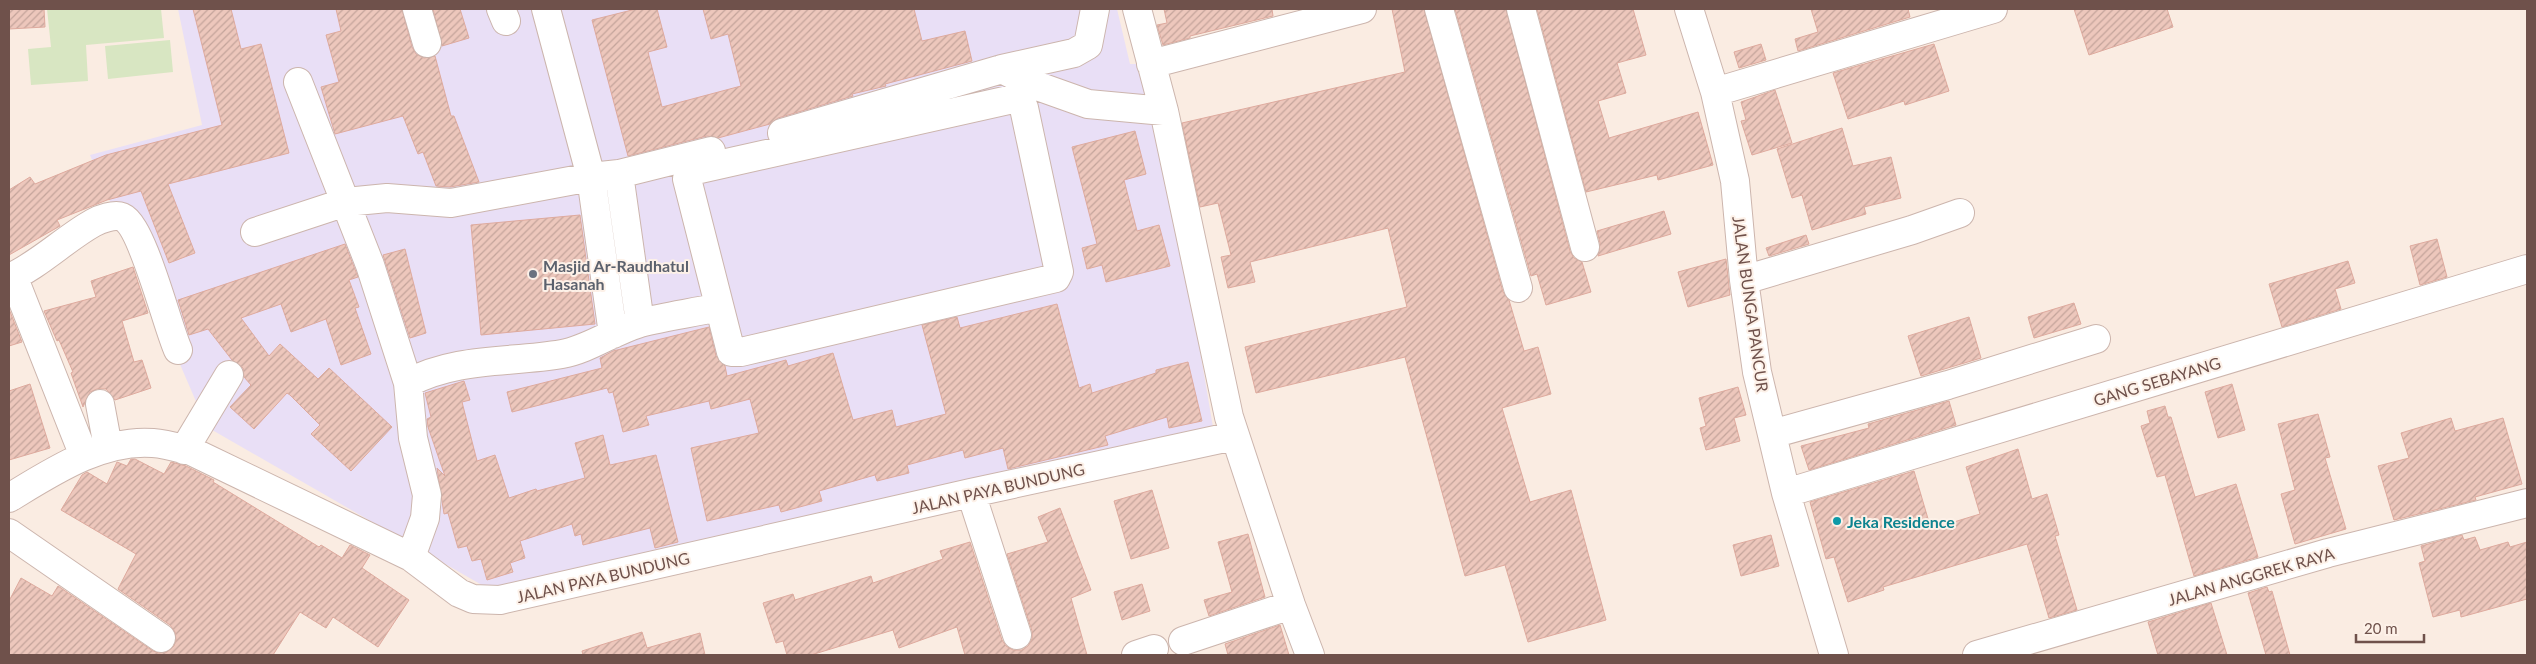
<svg xmlns="http://www.w3.org/2000/svg" width="2536" height="664" font-family="Lato,sans-serif">
  <style>
    .education { fill: #e9dff6 }
    .pitch { fill: #d8e6c2 }
    .building { fill: url(#building-hatch); stroke: #deaa9e }
    .lines { fill: none; stroke-linecap: round; stroke-linejoin: round }
    .minor-casing { stroke: #ccb5ad; stroke-width: 30 }
    .minor { stroke: #fff; stroke-width: 28 }
    .worship-dot { fill: #6b7280; stroke: #fdf1e8; stroke-width: 2 }
    .culture-dot { fill: #0f9aa8; stroke: #fdf1e8; stroke-width: 2 }
    .labels { text-anchor: middle; dominant-baseline: central; stroke-width: 4; stroke-linejoin: round; paint-order: stroke }
    .worship-label { font-size: 16px; font-weight: bold; fill: #5b616d; stroke: #fdf1e8; text-anchor: start }
    .street-label { font-size: 16px; fill: #6f514b; stroke: #fdf1e8 }
    .culture-label { font-size: 16px; font-weight: bold; fill: #0d838f; stroke: #fdf1e8; text-anchor: start }
  </style>
  <defs>
    <pattern id="building-hatch" width="6" height="6" patternUnits="userSpaceOnUse" patternTransform="scale(1.25)"><rect width="6" height="6" fill="#edc7bc"/><path d="M-1 1l2-2M0 6l6-6M5 7l2-2" fill="none" stroke="#c4a49b"/></pattern>
  </defs>
  <rect width="100%" height="100%" fill="#faece2"/>
  <path class="education" d="M178,9H1117L1130,64H1151L1213,427L487,588L207,427L90,155L202,125Z"/>
  <path class="pitch" d="M47,9H161L164,38L86,45L88,81L31,85L28,49L51,47Z
    M170,40L173,72L108,79L105,46Z"/>
  <path class="building" d="M9,9H44L45,27L9,29Z
    M193,9H231L241,49L261,44L289,153L168,184L195,253L169,263L141,191L107,200L57,220L60,226L9,255V190L30,177L35,184L106,155L222,125Z
    M336,9H402L412,47L416,54L424,58L435,56L451,116H454L479,182L450,187L436,186L423,152L418,154L403,116L335,134L321,87L339,82L326,35L341,31Z
    M433,9H460L469,38L442,46Z
    M636,9H657L667,47L648,52L662,107L741,86L728,34L711,39L703,9H914L922,41L965,31L972,61L885,84L886,86L852,94L853,96L778,118L770,124L718,138L707,136L628,156L592,20Z
    M1164,9H1272L1273,16L1190,36V38L1163,45L1157,25L1167,23Z
    M1392,9H1424L1503,292L1509,300L1524,351L1538,347L1551,394L1502,408L1530,502L1571,490L1606,620L1528,642L1505,565L1465,576L1405,357L1256,393L1245,347L1407,307L1388,228L1250,262L1255,282L1228,288L1221,257L1231,255L1218,203L1200,207L1182,123L1405,72Z
    M1455,9H1506L1570,251L1574,258L1582,262L1591,292L1546,305L1537,274L1531,276Z
    M1537,9H1633L1646,55L1617,63L1626,93L1598,101L1609,138L1698,112L1713,165L1658,180L1657,175L1586,192Z
    M1811,9H1908L1910,17L1798,51L1795,39L1818,32Z
    M2074,9H2167L2173,27L2089,55Z
    M1761,44L1766,60L1739,68L1734,52Z
    M1934,44L1949,91L1905,105L1904,101L1848,119L1833,73Z
    M1775,90L1792,143L1752,155L1741,121L1746,120L1741,102Z
    M1842,128L1853,166L1891,157L1901,198L1864,207L1866,214L1812,230L1802,195L1792,198L1777,149Z
    M1135,131L1146,174L1124,180L1137,231L1159,225L1170,266L1106,282L1102,265L1087,269L1082,248L1097,244L1072,147Z
    M1664,211L1671,234L1598,256L1600,243L1597,231Z
    M580,215L595,324L481,335L471,225Z
    M1806,235L1809,244L1769,256L1766,248Z
    M2437,239L2447,277L2420,285L2410,246Z
    M345,244L358,277L349,280L359,307L355,308L371,354L341,365L326,319L291,332L281,304L241,318L269,356L280,344L318,379L329,368L392,427L351,471L311,434L320,425L290,395L287,393L254,429L230,407L251,385L244,377L243,368L232,360L208,329L189,335L178,300Z
    M405,249L426,333L410,338L383,255Z
    M1726,259L1730,295L1688,307L1678,272Z
    M2348,261L2355,283L2335,289L2341,309L2282,327L2269,284Z
    M133,267L148,313L122,321L134,362L142,360L151,388L115,400L106,389H97L90,392L83,407L71,373L73,372L59,340L57,341L44,311L96,297L91,281Z
    M2074,303L2081,324L2034,338L2028,317Z
    M1057,304L1079,388L1090,384L1092,393L1156,373V370L1188,362L1202,421L1169,428L1167,417L1105,436L1108,445L1008,469L1003,448L965,458L963,450L907,465L909,473L877,481L875,475L819,491L822,501L781,512L779,505L707,521L691,448L759,433L750,399L711,409L709,401L646,416L649,425L623,432L613,392L609,393L607,388L512,412L507,392L602,368L600,358L613,351L709,327L716,356L725,366L727,376L786,360L788,366L833,353L853,420L892,410L896,427L946,414L922,325L957,317L960,328Z
    M9,309L22,342L9,346Z
    M1969,317L1981,358L1921,376L1908,336Z
    M464,381L470,400L462,402L477,461L495,455L509,498L536,489L537,491L585,478L575,443L603,435L610,465L656,455L678,542L655,548L650,528L583,545L581,534L575,536L572,524L520,541L525,558L510,563L513,572L487,580L481,559L472,561L467,546L458,548L448,513L444,514L437,468L445,476L428,427L427,419L431,417L425,393Z
    M30,384L50,448L9,460V391Z
    M2232,384L2245,430L2218,438L2205,392Z
    M1738,387L1746,415L1734,418L1740,441L1706,450L1700,428L1706,426L1699,398Z
    M1949,401L1956,425L1809,470L1801,446L1869,428L1868,424Z
    M2165,406L2168,417H2171L2195,497L2236,484L2258,557L2194,576L2165,475L2157,477L2141,426L2150,423L2147,411Z
    M2318,414L2330,457L2325,458L2346,529L2295,544L2281,494L2295,490L2278,424Z
    M2451,418L2455,431L2503,418L2522,484L2475,497L2476,500L2394,520L2378,466L2409,458L2401,433Z
    M2018,449L2032,499L2047,494L2059,535L2055,536L2077,610L2049,618L2027,544L1883,587L1884,590L1848,602L1834,557L1826,559L1810,502L1914,471L1931,529L1980,514L1966,467Z
    M131,459H135L164,474L171,462L186,466L214,480L213,482L319,547L321,545L342,558L350,545L370,555L362,568L409,600L378,647L333,617L326,628L300,612L273,655H9V601L21,578L52,596L58,586L153,651L159,653L167,652L174,646L176,640L175,632L170,625L118,589L136,554L61,510L82,475L87,472L107,484L117,462L127,466Z
    M1152,490L1169,548L1131,559L1114,501Z
    M1060,508L1091,590L1071,598L1087,655H965L957,627L899,648L893,630L811,655H787L783,641L776,643L763,603L793,594L795,600L871,576L873,583L943,559L940,551L970,542L1002,640L1006,646L1013,650H1022L1028,646L1032,639V631L1007,554L1048,542L1038,517Z
    M1248,534L1265,597L1209,616L1204,600L1232,592L1218,542Z
    M1771,535L1779,566L1741,576L1733,545Z
    M2462,535L2464,540L2475,537L2480,550L2508,542L2510,547L2527,542V599L2461,617L2460,610L2433,617L2419,563L2425,561L2421,546Z
    M1142,584L1150,611L1122,620L1114,592Z
    M2267,587L2269,592L2272,591L2290,655H2266L2248,593Z
    M2211,603L2227,655H2158L2148,622Z
    M1280,625L1289,655H1228L1225,644Z
    M642,632L647,648L700,633L705,655H583L582,651Z"/>
  <g class="lines">
    <g class="minor-casing">
      <path id="minor" d="M417,9L427,43
        M501,9L506,21
        M546,9L591,177L613,334
        M1137,9L1164,111L1229,417L1291,605L1310,655
        M1439,9L1518,288
        M1521,9L1585,247
        M1689,9L1715,92L1735,181L1744,280L1757,372L1786,493L1834,655
        M1151,64L1362,9
        M1002,69L1074,53L1088,45L1095,9
        M298,82L370,265L408,383L413,438L427,495L425,518L411,557
        M1715,92L1993,9
        M1018,98L1024,108L1059,272L1056,278L741,352H731L687,179L691,171Z
        M782,133L1002,69L1029,83L1088,104L1164,111
        M619,174L640,323
        M255,232L346,202L387,198L451,203L591,177L619,174L711,151
        M13,276L84,456
        M9,278C36,267 66,238 93,223C100,219 114,214 122,217C143,226 167,326 178,350
        M1744,280L1912,230L1960,213
        M408,383C456,357 510,363 562,354C589,349 613,331 640,323C666,316 693,313 719,307
        M100,404L108,447
        M1772,434L1948,385L2096,339
        M184,450L229,375
        M971,493L1017,635
        M1786,493L2527,269
        M9,498C52,472 101,439 153,443C166,444 179,448 191,451L411,557L459,593L473,599L500,600L971,493L1234,436
        M9,533L161,638
        M1183,641L1291,605
        M1136,655L1154,649
        M1977,655L2328,553L2527,503"/>
    </g>
    <use href="#minor" class="minor"/>
  </g>
  <circle class="worship-dot" cx="533" cy="274" r="5"/>
  <circle class="culture-dot" cx="1837" cy="521" r="5"/>
  <g class="labels">
    <g class="worship-label">
      <text x="543" y="265">Masjid Ar-Raudhatul<tspan x="543" dy="18">Hasanah</tspan></text>
    </g>
    <g class="street-label">
      <text transform="translate(1751 304) rotate(82)">JALAN BUNGA PANCUR</text>
      <text transform="translate(2157 381) rotate(-17)">GANG SEBAYANG</text>
      <text transform="translate(998 488) rotate(-13)">JALAN PAYA BUNDUNG</text>
      <text transform="translate(2251 576) rotate(-16)">JALAN ANGGREK RAYA</text>
      <text transform="translate(603 577) rotate(-13)">JALAN PAYA BUNDUNG</text>
    </g>
    <g class="culture-label">
      <text x="1847" y="521">Jeka Residence</text>
    </g>
  </g>
  <rect width="2536" height="664" fill="none" stroke="#6f514b" stroke-width="20"/>
  <path d="M2356 634v8h68v-8" fill="none" stroke="#6f514b" stroke-width="2.5"/>
  <text x="2364" y="634" font-size="15" fill="#6f514b" stroke="#fdf1e8" stroke-width="4" paint-order="stroke">20 m</text>
</svg>
